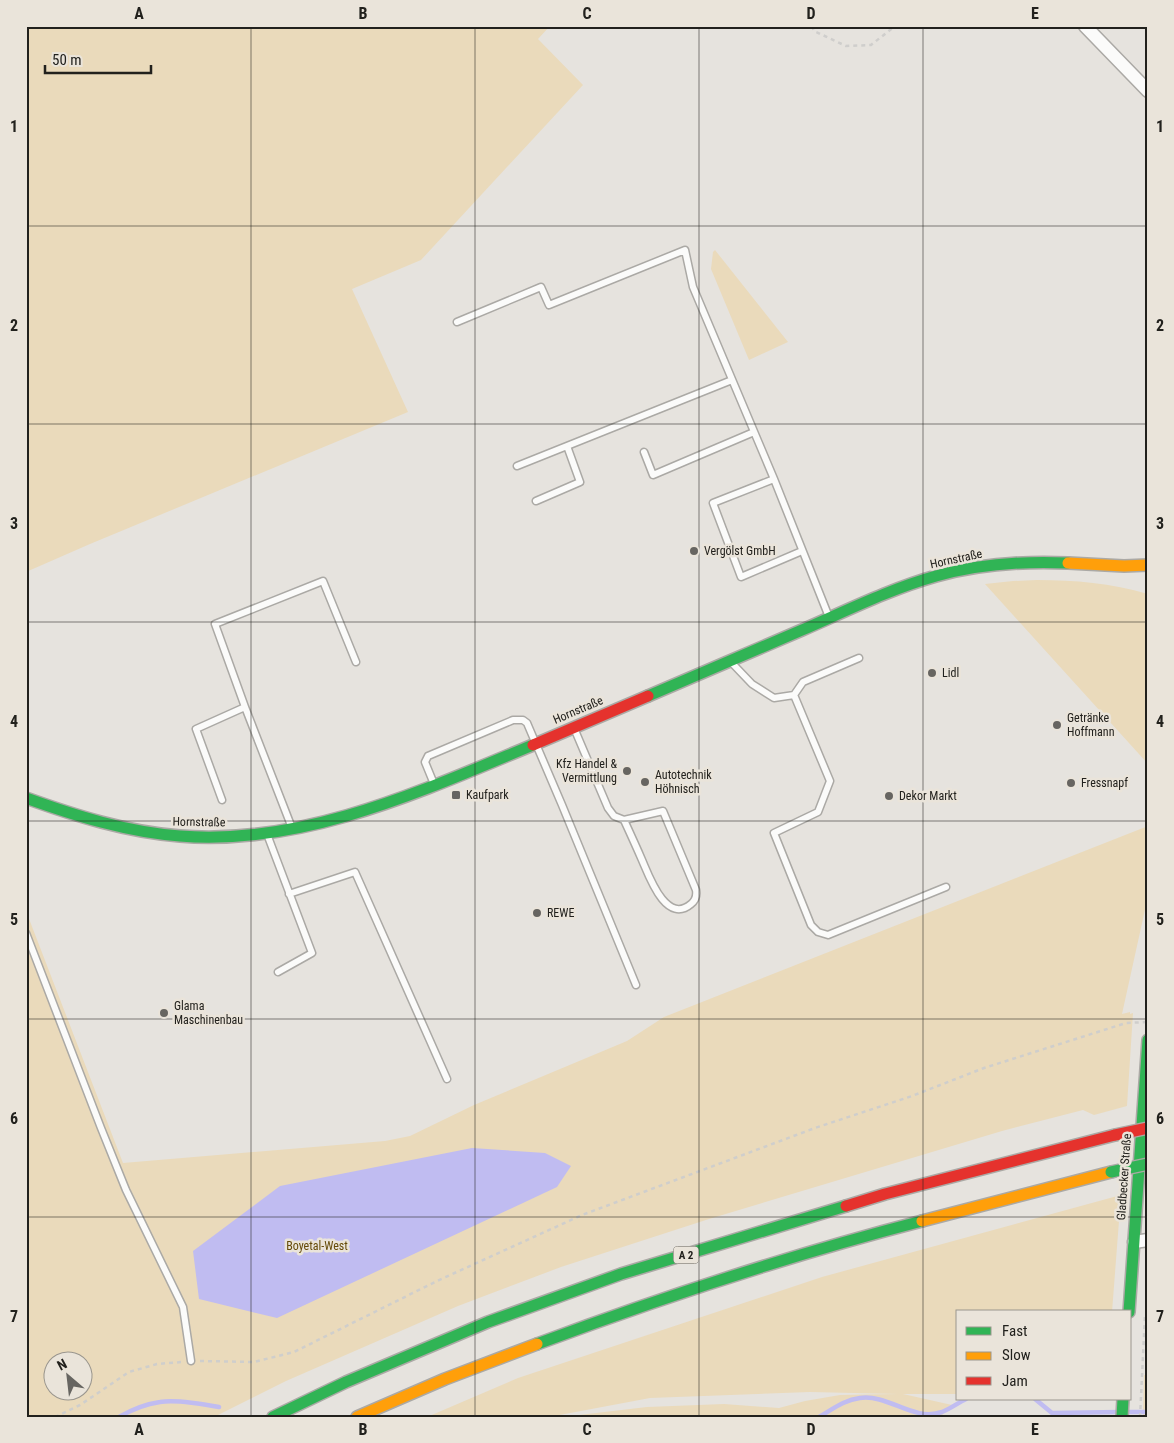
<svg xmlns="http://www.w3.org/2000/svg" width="1174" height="1443" font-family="'Roboto Condensed',sans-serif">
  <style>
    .green { fill: #eadabb; fill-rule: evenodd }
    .water { fill: #c0bcf1 }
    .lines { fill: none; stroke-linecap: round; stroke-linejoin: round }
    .stream { stroke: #c0bcf1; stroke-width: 4.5 }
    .lane-casing { stroke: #aba9a5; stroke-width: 9 }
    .street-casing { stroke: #aba9a5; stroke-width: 15 }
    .fast-casing { stroke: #aba9a5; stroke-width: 14 }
    .slow-casing { stroke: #aba9a5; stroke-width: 14 }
    .jam-casing { stroke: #aba9a5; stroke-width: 14 }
    .path { stroke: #cfcecc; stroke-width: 2.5; stroke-dasharray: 4 4; stroke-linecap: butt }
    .lane { stroke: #fbfbfa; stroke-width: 6 }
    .street { stroke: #fbfbfa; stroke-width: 12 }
    .fast { stroke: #30b455; stroke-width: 11 }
    .slow { stroke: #ff9f0a; stroke-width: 11 }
    .jam { stroke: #e5322d; stroke-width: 11 }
    .fast-bridge-casing { stroke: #aba9a5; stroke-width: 14; stroke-linecap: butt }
    .jam-bridge-casing { stroke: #aba9a5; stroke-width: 14; stroke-linecap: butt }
    .fast-bridge { stroke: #30b455; stroke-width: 11 }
    .jam-bridge { stroke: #e5322d; stroke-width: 11 }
    .grid { fill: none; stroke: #22211d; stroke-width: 1; stroke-opacity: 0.55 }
    .poi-dot { fill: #676561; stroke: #eae4da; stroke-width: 2 }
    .labels { text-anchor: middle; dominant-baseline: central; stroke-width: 5; stroke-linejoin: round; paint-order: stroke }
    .shield { fill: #eae4da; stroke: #5e5c56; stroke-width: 1 }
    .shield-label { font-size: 11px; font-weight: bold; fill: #22211d }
    .poi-label { font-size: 12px; fill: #22211d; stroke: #eae4da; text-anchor: start }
    .street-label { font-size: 12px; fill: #22211d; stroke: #eae4da }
    .park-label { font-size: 12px; fill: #654a08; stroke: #eae4da }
    .neatline { fill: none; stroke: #22211d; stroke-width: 2 }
    .grid-label { font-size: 16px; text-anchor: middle; font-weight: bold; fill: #22211d }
  </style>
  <rect width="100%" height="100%" fill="#e6e3de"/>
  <path class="green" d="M26,26H550L538,39L583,85L421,260L352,289L408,412L90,544L26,572Z
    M715,250L788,342L749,360L711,269L713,252Z
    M1037,580C1075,580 1111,583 1148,594V764L985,584L1013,581Z
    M1148,826V896L1122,1014L1130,1012V1014L1133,1013L1127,1106L1094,1115L1083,1110L1002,1131L709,1219L561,1267L458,1306L286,1381L214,1417H26V911L123,1163L385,1141L410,1136L474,1105L627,1041L664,1017ZM52,1360H82V1390H52Z
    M1121,1195L1112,1312H958V1394H903L952,1405L940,1417H562L647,1407L724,1404L779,1408L805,1401L840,1395L898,1394L810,1392L650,1398L549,1417H427L518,1378L822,1277Z
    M1144,1375H1148V1417H1143Z"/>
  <path class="water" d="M472,1148L545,1153L571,1166L557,1187L277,1318L199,1299L193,1251L280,1186Z"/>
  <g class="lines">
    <path class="stream" d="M1035,1399L1052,1413L1119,1412
      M1127,1412H1148
      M119,1417C131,1410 146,1404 160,1402C176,1399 203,1404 219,1407
      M819,1417C833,1409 844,1400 860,1398C889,1394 913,1422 942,1412C950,1409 958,1403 966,1399"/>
    <g class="lane-casing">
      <path id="lane" d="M457,322L541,287L549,305L685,250L693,287L774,479L829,617
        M644,452L653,475L754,432
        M517,466L567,446
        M774,479L713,503L741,577L802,551
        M536,501L580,482L567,446L732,380
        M731,662L752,684L774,698L794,695L803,682L859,658
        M794,695L830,781L818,812L774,833L811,925L818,932L828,935L946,887
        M574,728L608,808L614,816L624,820L663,811L696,890C697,896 696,900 691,904C666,925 649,876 642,860C636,846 630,833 624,820
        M434,784L425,762L428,756L513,720H523L527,723L562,805L636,985
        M222,800L196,729L245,707
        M292,828L245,707L215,624L323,581L356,662
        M267,834L312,953L278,972
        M289,894L355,872L447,1079
        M26,933L101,1128L126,1190L183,1307L191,1361"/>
    </g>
    <g class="street-casing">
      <path id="street" d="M1085,26L1148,91
        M1134,1242L1148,1240"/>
    </g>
    <g class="fast-casing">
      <path id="fast" d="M648,696C699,674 751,652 802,630C846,611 890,589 936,576C979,564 1024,561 1068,563
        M26,798C76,816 127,832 180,836C303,846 422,791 533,745
        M1129,1312L1148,1040
        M537,1344C663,1297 791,1255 922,1221
        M273,1417L346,1382L488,1322L621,1274L846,1206
        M1122,1417L1123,1399"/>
    </g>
    <g class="slow-casing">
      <path id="slow" d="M1068,563L1124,566L1148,565
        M922,1221L1111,1172
        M357,1417L445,1379L537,1344"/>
    </g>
    <g class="jam-casing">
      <path id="jam" d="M533,745L648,696
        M846,1206L885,1194L1115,1135"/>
    </g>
    <path class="path" d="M812,26L814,31L846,46L871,45L895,26
      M200,1361L254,1362L294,1352L437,1281L582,1215L815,1128L912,1096L984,1068L1126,1023L1148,1022
      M55,1417L80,1405L129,1372L157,1364L182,1362
      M1140,1417L1145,1315"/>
    <use href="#lane" class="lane"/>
    <use href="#street" class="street"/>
    <use href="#fast" class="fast"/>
    <use href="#slow" class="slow"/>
    <use href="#jam" class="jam"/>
    <g class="fast-bridge-casing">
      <path id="fast-bridge" d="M1111,1172L1148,1164"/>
    </g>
    <g class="jam-bridge-casing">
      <path id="jam-bridge" d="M1115,1135L1148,1128"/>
    </g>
    <use href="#fast-bridge" class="fast-bridge"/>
    <use href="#jam-bridge" class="jam-bridge"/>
  </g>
  <path class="grid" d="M251,26V1417M475,26V1417M699,26V1417M923,26V1417M26,226H1148M26,424H1148M26,622H1148M26,821H1148M26,1019H1148M26,1217H1148"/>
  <g class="poi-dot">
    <circle cx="694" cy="551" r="5"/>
    <circle cx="932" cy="673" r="5"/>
    <circle cx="1057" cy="725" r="5"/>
    <circle cx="627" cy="771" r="5"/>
    <circle cx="645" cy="782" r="5"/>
    <circle cx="1071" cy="783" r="5"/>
    <rect x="451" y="790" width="10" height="10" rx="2.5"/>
    <circle cx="889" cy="796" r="5"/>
    <circle cx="537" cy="913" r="5"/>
    <circle cx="164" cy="1013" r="5"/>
  </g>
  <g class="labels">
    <rect class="shield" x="673.5" y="1246.5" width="25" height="17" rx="4"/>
    <g class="shield-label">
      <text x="686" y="1255">A 2</text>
    </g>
    <g class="poi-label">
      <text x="704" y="551">Vergölst GmbH</text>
      <text x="942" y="673">Lidl</text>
      <text x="1067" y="718">Getränke<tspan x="1067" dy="14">Hoffmann</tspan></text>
      <text x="617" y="764" text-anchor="end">Kfz Handel &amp;<tspan x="617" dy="14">Vermittlung</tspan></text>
      <text x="655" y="775">Autotechnik<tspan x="655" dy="14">Höhnisch</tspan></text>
      <text x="1081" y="783">Fressnapf</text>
      <text x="466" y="795">Kaufpark</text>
      <text x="899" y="796">Dekor Markt</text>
      <text x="547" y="913">REWE</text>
      <text x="174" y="1006">Glama<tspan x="174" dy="14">Maschinenbau</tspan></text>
    </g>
    <g class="street-label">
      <text transform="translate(956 559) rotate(-12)">Hornstraße</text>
      <text transform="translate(578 710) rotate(-23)">Hornstraße</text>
      <text transform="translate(199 822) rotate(1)">Hornstraße</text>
      <text transform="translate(1124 1177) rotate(-86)">Gladbecker Straße</text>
    </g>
    <g class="park-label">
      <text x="317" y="1246">Boyetal-West</text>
    </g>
  </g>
  <rect width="1174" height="1443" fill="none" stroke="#eae4da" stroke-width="55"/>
  <rect x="956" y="1310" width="175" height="90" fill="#eae4da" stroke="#9a968e"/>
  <rect x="966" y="1327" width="25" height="8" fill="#30b455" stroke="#9a968e"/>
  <text x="1002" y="1336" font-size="15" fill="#22211d">Fast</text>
  <rect x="966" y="1352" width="25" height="8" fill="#ff9f0a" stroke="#9a968e"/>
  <text x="1002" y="1360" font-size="15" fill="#22211d">Slow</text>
  <rect x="966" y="1377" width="25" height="8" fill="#e5322d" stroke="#9a968e"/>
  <text x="1002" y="1386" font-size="15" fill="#22211d">Jam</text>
  <g transform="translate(68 1376) rotate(332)"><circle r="24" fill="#eae4da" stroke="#9a968e"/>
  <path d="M0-4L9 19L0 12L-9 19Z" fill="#676561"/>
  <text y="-8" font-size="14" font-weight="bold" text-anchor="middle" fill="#22211d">N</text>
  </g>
  <path d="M45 65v8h106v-8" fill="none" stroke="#22211d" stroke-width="2.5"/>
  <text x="52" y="65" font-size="15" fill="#22211d" stroke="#eae4da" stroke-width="4" paint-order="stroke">50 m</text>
  <rect x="28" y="28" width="1118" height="1388" class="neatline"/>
  <g class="grid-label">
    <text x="139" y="19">A</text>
    <text x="363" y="19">B</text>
    <text x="587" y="19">C</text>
    <text x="811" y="19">D</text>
    <text x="1035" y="19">E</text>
    <text x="14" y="132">1</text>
    <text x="1160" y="132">1</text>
    <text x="14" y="331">2</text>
    <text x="1160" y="331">2</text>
    <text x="14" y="529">3</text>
    <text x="1160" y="529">3</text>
    <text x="14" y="727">4</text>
    <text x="1160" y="727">4</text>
    <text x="14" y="925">5</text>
    <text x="1160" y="925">5</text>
    <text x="14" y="1124">6</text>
    <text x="1160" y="1124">6</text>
    <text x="14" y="1322">7</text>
    <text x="1160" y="1322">7</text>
    <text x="139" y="1435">A</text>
    <text x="363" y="1435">B</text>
    <text x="587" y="1435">C</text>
    <text x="811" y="1435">D</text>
    <text x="1035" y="1435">E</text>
  </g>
</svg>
